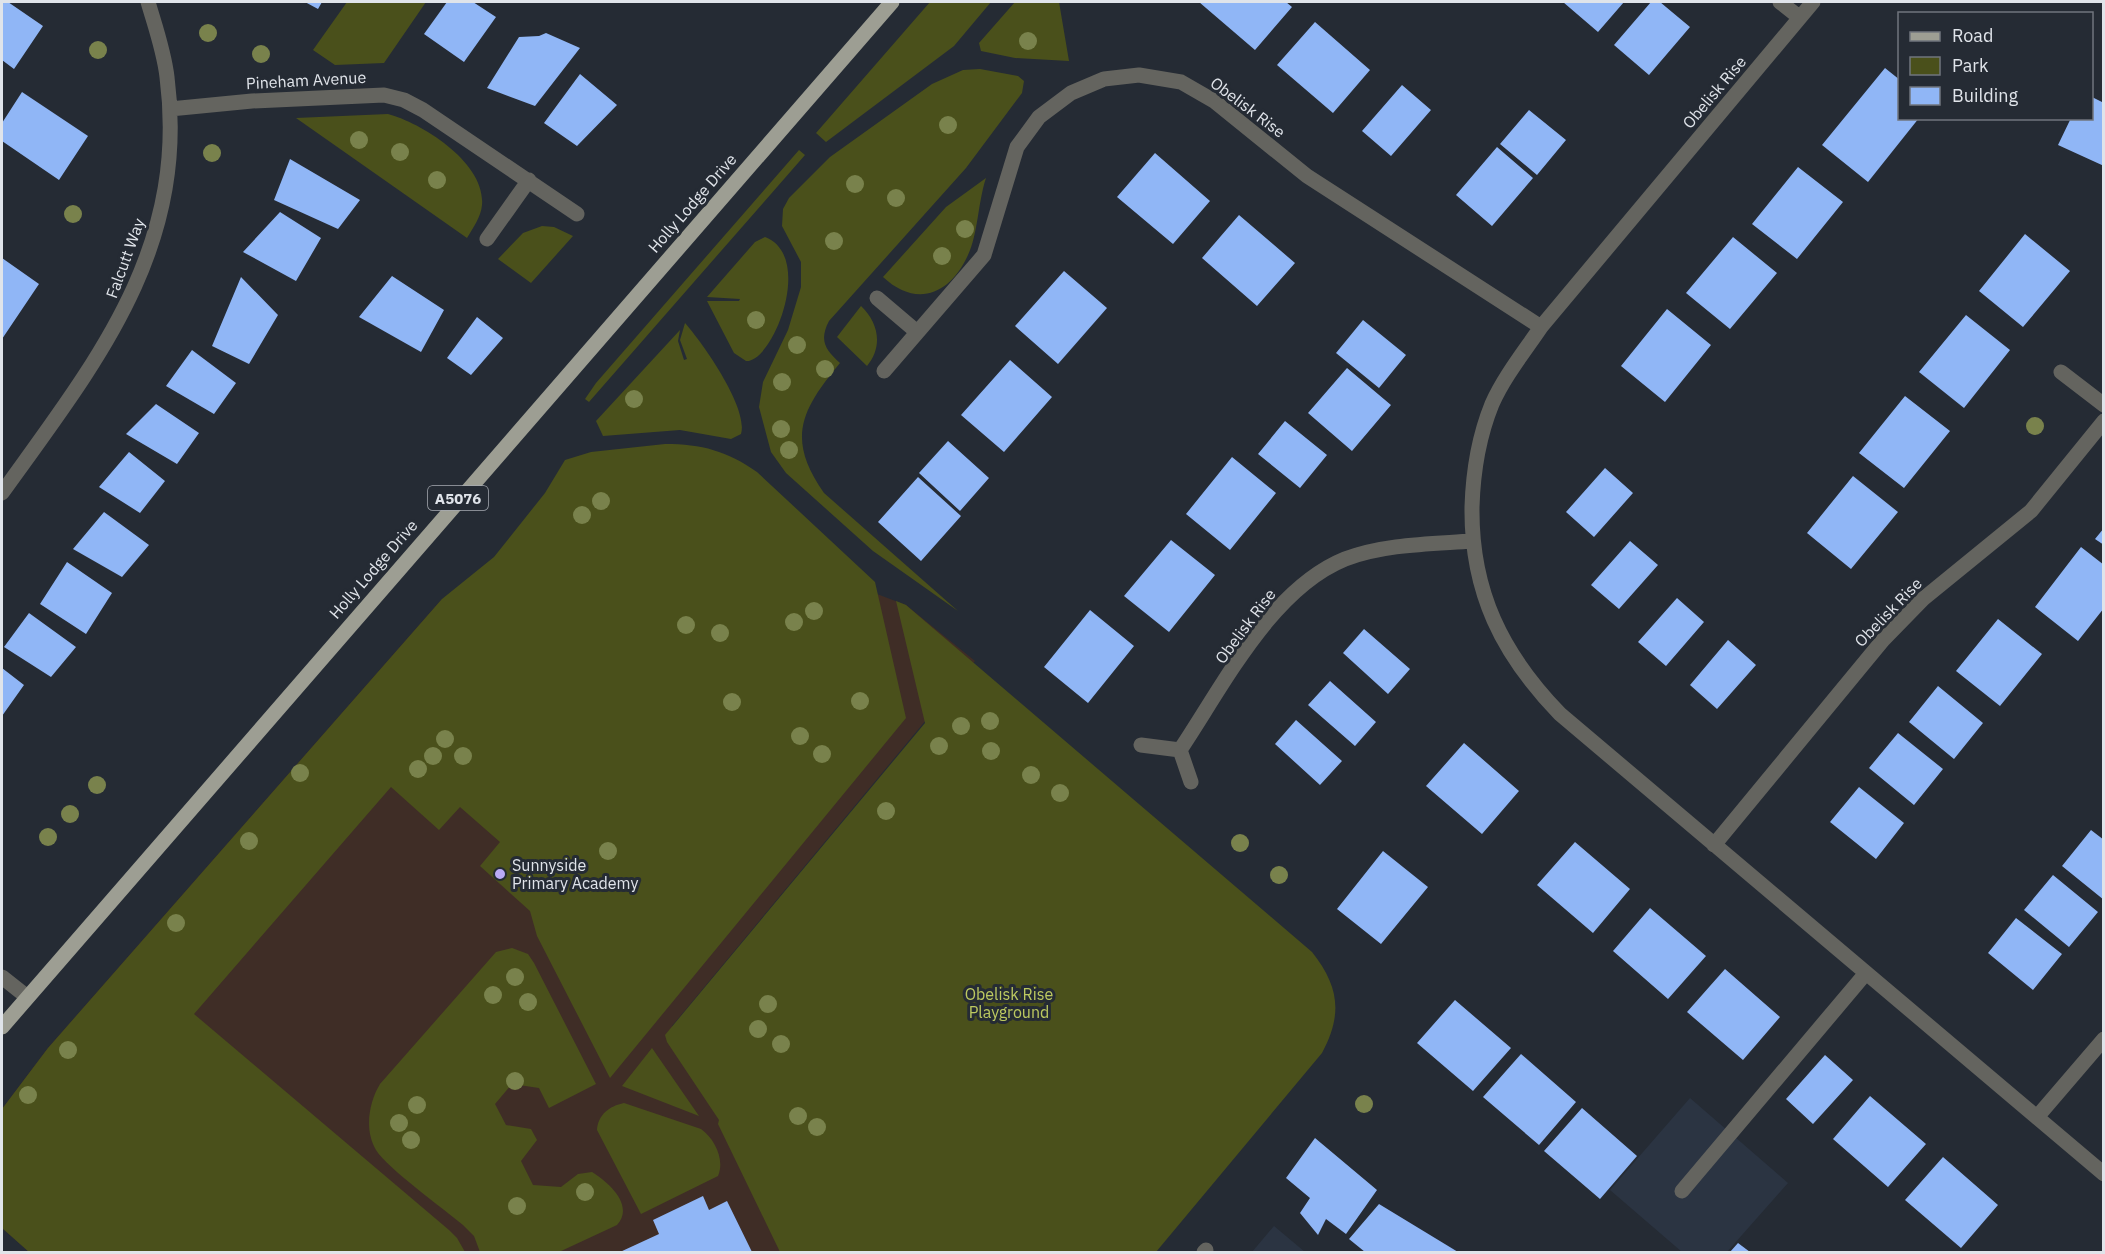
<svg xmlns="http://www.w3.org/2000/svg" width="2105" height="1254" font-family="'IBM Plex Sans',sans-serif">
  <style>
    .built { fill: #2b3442 }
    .education { fill: #3f2d26 }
    .green { fill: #4a501b }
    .building { fill: #90b6f6 }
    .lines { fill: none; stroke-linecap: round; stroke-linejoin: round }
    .minor { stroke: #64645f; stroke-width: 15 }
    .major { stroke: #9d9e93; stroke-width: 15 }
    .tree { fill: #79824c }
    .poi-dot { fill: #baaaf6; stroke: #252b34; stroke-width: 2 }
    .labels { text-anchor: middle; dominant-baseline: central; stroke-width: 6; stroke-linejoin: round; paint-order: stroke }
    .shield { fill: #252b34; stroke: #a8acb3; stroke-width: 1.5 }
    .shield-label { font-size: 15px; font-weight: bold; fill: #e0e4ea }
    .street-label { font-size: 16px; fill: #e0e4ea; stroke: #252b34 }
    .poi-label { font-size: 16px; fill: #e0e4ea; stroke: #252b34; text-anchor: start }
    .park-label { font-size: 16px; fill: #bdc960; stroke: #252b34 }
  </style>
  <rect width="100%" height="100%" fill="#252b34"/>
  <path class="built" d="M1690,1098L1788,1183L1727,1252H1682L1610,1190Z
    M1274,1226L1305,1252H1252Z"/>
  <path class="education" d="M877,594L906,605L975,661L672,1026L936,1252H29L2,1228V1109L48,1048L442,599Z"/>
  <path class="green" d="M347,2H426L384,63L335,65L313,50Z
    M930,2H991L954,46L826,142L816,133Z
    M1015,2H1059L1069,61L1015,58L981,51L979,43Z
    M980,69L1018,76L1024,81L1022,93L966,168L829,321C819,340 825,350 840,363C801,410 786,439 824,493L958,611L873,551L786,473L771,452L759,407L763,382L788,330L801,287V262L782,226L783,209L789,198L830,157L932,84L963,70Z
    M388,114C422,123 486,163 482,205C481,217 473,228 467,238L296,118Z
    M799,150L805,155L589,402L585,399L596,383Z
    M986,178C978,202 978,234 968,255C950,295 916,308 883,277L946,207Z
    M542,226L554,227L573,236L531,283L498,259L523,233Z
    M765,237C815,256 773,363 746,361L734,353L707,301H739L740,299L707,297L755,242Z
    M861,306C879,323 883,347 867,366L837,337Z
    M685,323C702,342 749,408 741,434L731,439L680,430L603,436L596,421L680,330L678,341L684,360L687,359L680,340Z
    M665,444C702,444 727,451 757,472L875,582L906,718L610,1078L537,936L530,911L480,866L500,842L460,807L439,830L391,787L194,1014L449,1230L457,1238L465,1252H29L2,1228V1109L48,1048L442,599L494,557L545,493L565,460L591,452Z
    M896,601L906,605L1312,952C1339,986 1343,1014 1322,1053L1156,1252H780L718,1124L719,1120L667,1042L665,1035L925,723Z
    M512,948L528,954L534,963L596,1084L549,1108L539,1088L512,1084L495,1104L506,1125L531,1129L537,1140L521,1161L533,1185L561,1187L578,1174L592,1172C608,1182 635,1205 617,1225L559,1252H480L474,1236L463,1225C444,1209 387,1168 376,1150C364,1130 369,1102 380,1084L496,952Z
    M652,1048L699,1116L622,1086Z
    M624,1103L701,1129C715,1139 725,1160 718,1176L641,1214L597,1130C598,1115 609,1106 624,1103Z"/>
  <path class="building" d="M2,2H8L43,26L14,69L2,60Z
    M305,2H322L318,9Z
    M447,2H473L496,17L464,62L424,34Z
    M1199,2H1286L1292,7L1255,50Z
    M1563,2H1624L1598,32Z
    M1651,2H1660L1690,27L1649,75L1614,45Z
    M1315,22L1370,70L1333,113L1277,65Z
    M546,33L580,48L535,106L487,88L519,37L539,36Z
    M1885,68L1900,80V118H1919L1868,182L1822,145Z
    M580,74L617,105L577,146L544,123Z
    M1402,85L1431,110L1391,156L1362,131Z
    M22,92L88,136L59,180L2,141V123Z
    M2092,97L2104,103V166L2058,145L2071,118H2092Z
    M1529,110L1566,140L1537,175L1500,144Z
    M1497,147L1533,178L1492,226L1456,195Z
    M1155,153L1210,201L1173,244L1117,197Z
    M290,159L360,200L338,229L274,200Z
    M1798,167L1843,202L1797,259L1752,224Z
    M280,212L321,238L296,281L243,252Z
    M1239,215L1295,263L1257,306L1202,258Z
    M2025,234L2070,271L2023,327L1979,291Z
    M1733,237L1777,273L1730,329L1686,293Z
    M2,258L39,284L2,339Z
    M1064,271L1107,308L1058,364L1015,326Z
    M392,276L444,310L421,352L359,317Z
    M241,277L278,315L249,364L212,346Z
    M1667,309L1711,345L1665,402L1621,366Z
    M1966,315L2010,350L1964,408L1919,372Z
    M477,317L503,338L471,375L447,358Z
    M1363,320L1406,355L1379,388L1336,353Z
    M192,350L236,383L214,414L166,386Z
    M1010,360L1052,397L1004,452L961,415Z
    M1347,368L1391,405L1352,451L1308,413Z
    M1905,396L1950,431L1904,488L1859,453Z
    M156,404L199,433L177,464L126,434Z
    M1285,421L1327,455L1300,488L1258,454Z
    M948,441L989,478L960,511L919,473Z
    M129,452L165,481L140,513L99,487Z
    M1232,457L1276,493L1230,550L1186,514Z
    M1605,468L1633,493L1594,537L1566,512Z
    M1853,476L1898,512L1851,569L1807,533Z
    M918,477L961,516L921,561L878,522Z
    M104,512L149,545L122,577L73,549Z
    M2104,528V545L2095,539Z
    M1171,540L1215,575L1169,632L1124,596Z
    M1630,541L1658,565L1619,609L1591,585Z
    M2081,547L2104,565V608L2078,641L2035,607Z
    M67,562L112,593L86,634L40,604Z
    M1677,598L1704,622L1666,666L1638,642Z
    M1090,610L1134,646L1088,703L1044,667Z
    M29,613L76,647L51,677L4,647Z
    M1998,619L2042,654L2000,706L1956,671Z
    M1364,629L1410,669L1388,694L1343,653Z
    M1728,640L1756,665L1717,709L1690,685Z
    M2,668L24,685L2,716Z
    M1330,681L1376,722L1355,746L1308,705Z
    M1938,686L1983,723L1954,759L1909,722Z
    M1296,720L1342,761L1320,785L1275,744Z
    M1898,733L1943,769L1914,805L1869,768Z
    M1464,743L1519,791L1482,834L1426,786Z
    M1859,787L1904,823L1876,859L1830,822Z
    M2091,830L2104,840V900L2062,866Z
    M1575,842L1630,889L1593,933L1537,885Z
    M1383,851L1428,887L1381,944L1337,909Z
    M2053,875L2098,912L2069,947L2024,910Z
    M1650,908L1706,956L1668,999L1613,951Z
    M2016,918L2062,954L2033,990L1988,953Z
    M1725,969L1780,1017L1743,1060L1687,1012Z
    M1455,1000L1511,1048L1473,1091L1417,1043Z
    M1521,1054L1576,1102L1539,1145L1483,1097Z
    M1825,1055L1853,1080L1813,1124L1786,1099Z
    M1870,1096L1926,1144L1888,1187L1833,1139Z
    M1582,1108L1637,1156L1600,1199L1544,1151Z
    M1315,1138L1377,1190L1346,1234L1326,1219L1318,1235L1300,1213L1310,1198L1286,1178Z
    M1943,1157L1998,1205L1961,1248L1905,1200Z
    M703,1196L709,1210L727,1201L752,1252H620L659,1234L653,1220Z
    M1379,1204L1458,1252H1365L1349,1239Z
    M1738,1243L1750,1252H1730Z"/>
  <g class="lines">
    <path class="minor" d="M1780,2L1799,17
      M1813,2L1541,327C1524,352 1504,377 1492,404C1479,436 1473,473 1472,507C1471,592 1502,654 1560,714L2104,1174
      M170,109L252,101L384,95L404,100L423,110L577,214
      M487,239L529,180
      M877,298L917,332
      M884,371L984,255L1017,147L1039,117L1071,93L1104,79L1139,75L1181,82L1214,101L1307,176L1541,327
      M2061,372L2104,405
      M2,493C96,362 189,249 167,77C164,51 155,26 148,2
      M1141,745L1180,750C1223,686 1271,589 1345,559C1384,544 1431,544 1472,541
      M1180,750L1191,782
      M1714,845L1883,640L1923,599L2031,511L2104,421
      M2,977L26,996
      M2037,1117L2104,1039
      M1682,1191L1866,973
      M1204,1252L1206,1250"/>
    <path class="major" d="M2,1027L892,2"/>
  </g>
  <g class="tree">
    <circle cx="208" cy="33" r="9"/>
    <circle cx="1028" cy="41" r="9"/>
    <circle cx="98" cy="50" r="9"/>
    <circle cx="261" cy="54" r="9"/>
    <circle cx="948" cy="125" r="9"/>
    <circle cx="359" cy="140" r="9"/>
    <circle cx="400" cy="152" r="9"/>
    <circle cx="212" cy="153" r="9"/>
    <circle cx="437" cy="180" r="9"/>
    <circle cx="855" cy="184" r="9"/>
    <circle cx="896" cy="198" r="9"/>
    <circle cx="73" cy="214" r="9"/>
    <circle cx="965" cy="229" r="9"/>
    <circle cx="834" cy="241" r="9"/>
    <circle cx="942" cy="256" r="9"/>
    <circle cx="756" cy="320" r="9"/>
    <circle cx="797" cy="345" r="9"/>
    <circle cx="825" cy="369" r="9"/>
    <circle cx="782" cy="382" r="9"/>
    <circle cx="634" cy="399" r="9"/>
    <circle cx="2035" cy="426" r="9"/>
    <circle cx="781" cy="429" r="9"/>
    <circle cx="789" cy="450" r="9"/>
    <circle cx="601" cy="501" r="9"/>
    <circle cx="582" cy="515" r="9"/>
    <circle cx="814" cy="611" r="9"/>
    <circle cx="794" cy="622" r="9"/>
    <circle cx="686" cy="625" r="9"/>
    <circle cx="720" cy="633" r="9"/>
    <circle cx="860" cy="701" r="9"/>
    <circle cx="732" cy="702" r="9"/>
    <circle cx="990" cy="721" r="9"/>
    <circle cx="961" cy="726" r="9"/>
    <circle cx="800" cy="736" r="9"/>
    <circle cx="445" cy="739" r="9"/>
    <circle cx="939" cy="746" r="9"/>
    <circle cx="991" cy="751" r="9"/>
    <circle cx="822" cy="754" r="9"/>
    <circle cx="433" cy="756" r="9"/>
    <circle cx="463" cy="756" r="9"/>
    <circle cx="418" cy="769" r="9"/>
    <circle cx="300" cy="773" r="9"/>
    <circle cx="1031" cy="775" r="9"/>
    <circle cx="97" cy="785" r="9"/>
    <circle cx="1060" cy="793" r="9"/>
    <circle cx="886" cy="811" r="9"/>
    <circle cx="70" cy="814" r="9"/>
    <circle cx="48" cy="837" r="9"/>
    <circle cx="249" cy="841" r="9"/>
    <circle cx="1240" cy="843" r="9"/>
    <circle cx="608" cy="851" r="9"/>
    <circle cx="1279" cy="875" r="9"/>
    <circle cx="176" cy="923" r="9"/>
    <circle cx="515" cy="977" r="9"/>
    <circle cx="493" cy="995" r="9"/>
    <circle cx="528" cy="1002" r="9"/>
    <circle cx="768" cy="1004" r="9"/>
    <circle cx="758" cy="1029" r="9"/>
    <circle cx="781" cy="1044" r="9"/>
    <circle cx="68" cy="1050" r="9"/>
    <circle cx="515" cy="1081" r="9"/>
    <circle cx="28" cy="1095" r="9"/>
    <circle cx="1364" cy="1104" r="9"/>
    <circle cx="417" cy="1105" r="9"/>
    <circle cx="798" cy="1116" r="9"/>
    <circle cx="399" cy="1123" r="9"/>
    <circle cx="817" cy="1127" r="9"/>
    <circle cx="411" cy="1140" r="9"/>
    <circle cx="585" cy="1192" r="9"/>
    <circle cx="517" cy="1206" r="9"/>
  </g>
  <circle class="poi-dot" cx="500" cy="874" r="6"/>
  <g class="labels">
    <rect class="shield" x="428" y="486" width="60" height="24" rx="4.5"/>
    <g class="shield-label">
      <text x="458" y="498">A5076</text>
    </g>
    <g class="street-label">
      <text transform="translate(306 80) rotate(-3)">Pineham Avenue</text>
      <text transform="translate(1714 92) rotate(-50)">Obelisk Rise</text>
      <text transform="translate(1248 107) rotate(37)">Obelisk Rise</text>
      <text transform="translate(692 203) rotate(-49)">Holly Lodge Drive</text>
      <text transform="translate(125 258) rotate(-70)">Falcutt Way</text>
      <text transform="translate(373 569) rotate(-49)">Holly Lodge Drive</text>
      <text transform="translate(1888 612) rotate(-46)">Obelisk Rise</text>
      <text transform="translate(1245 626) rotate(-53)">Obelisk Rise</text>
    </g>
    <g class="poi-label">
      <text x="512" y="865">Sunnyside<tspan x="512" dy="18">Primary Academy</tspan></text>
    </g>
    <g class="park-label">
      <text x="1009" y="994">Obelisk Rise<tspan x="1009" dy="18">Playground</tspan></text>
    </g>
  </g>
  <rect width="2105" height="1254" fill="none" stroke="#e0e4ea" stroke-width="6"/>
  <rect x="1898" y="12" width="195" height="108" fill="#252b34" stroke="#70757d" stroke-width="1.5"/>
  <rect x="1910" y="32" width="30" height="9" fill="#9d9e93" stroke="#70757d" stroke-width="1.5"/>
  <text x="1952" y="42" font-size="18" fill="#e0e4ea">Road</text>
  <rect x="1910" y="57" width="30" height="18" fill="#4a501b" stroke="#70757d" stroke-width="1.5"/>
  <text x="1952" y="72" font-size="18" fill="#e0e4ea">Park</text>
  <rect x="1910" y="87" width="30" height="18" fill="#90b6f6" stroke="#70757d" stroke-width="1.5"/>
  <text x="1952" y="102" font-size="18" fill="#e0e4ea">Building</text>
</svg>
